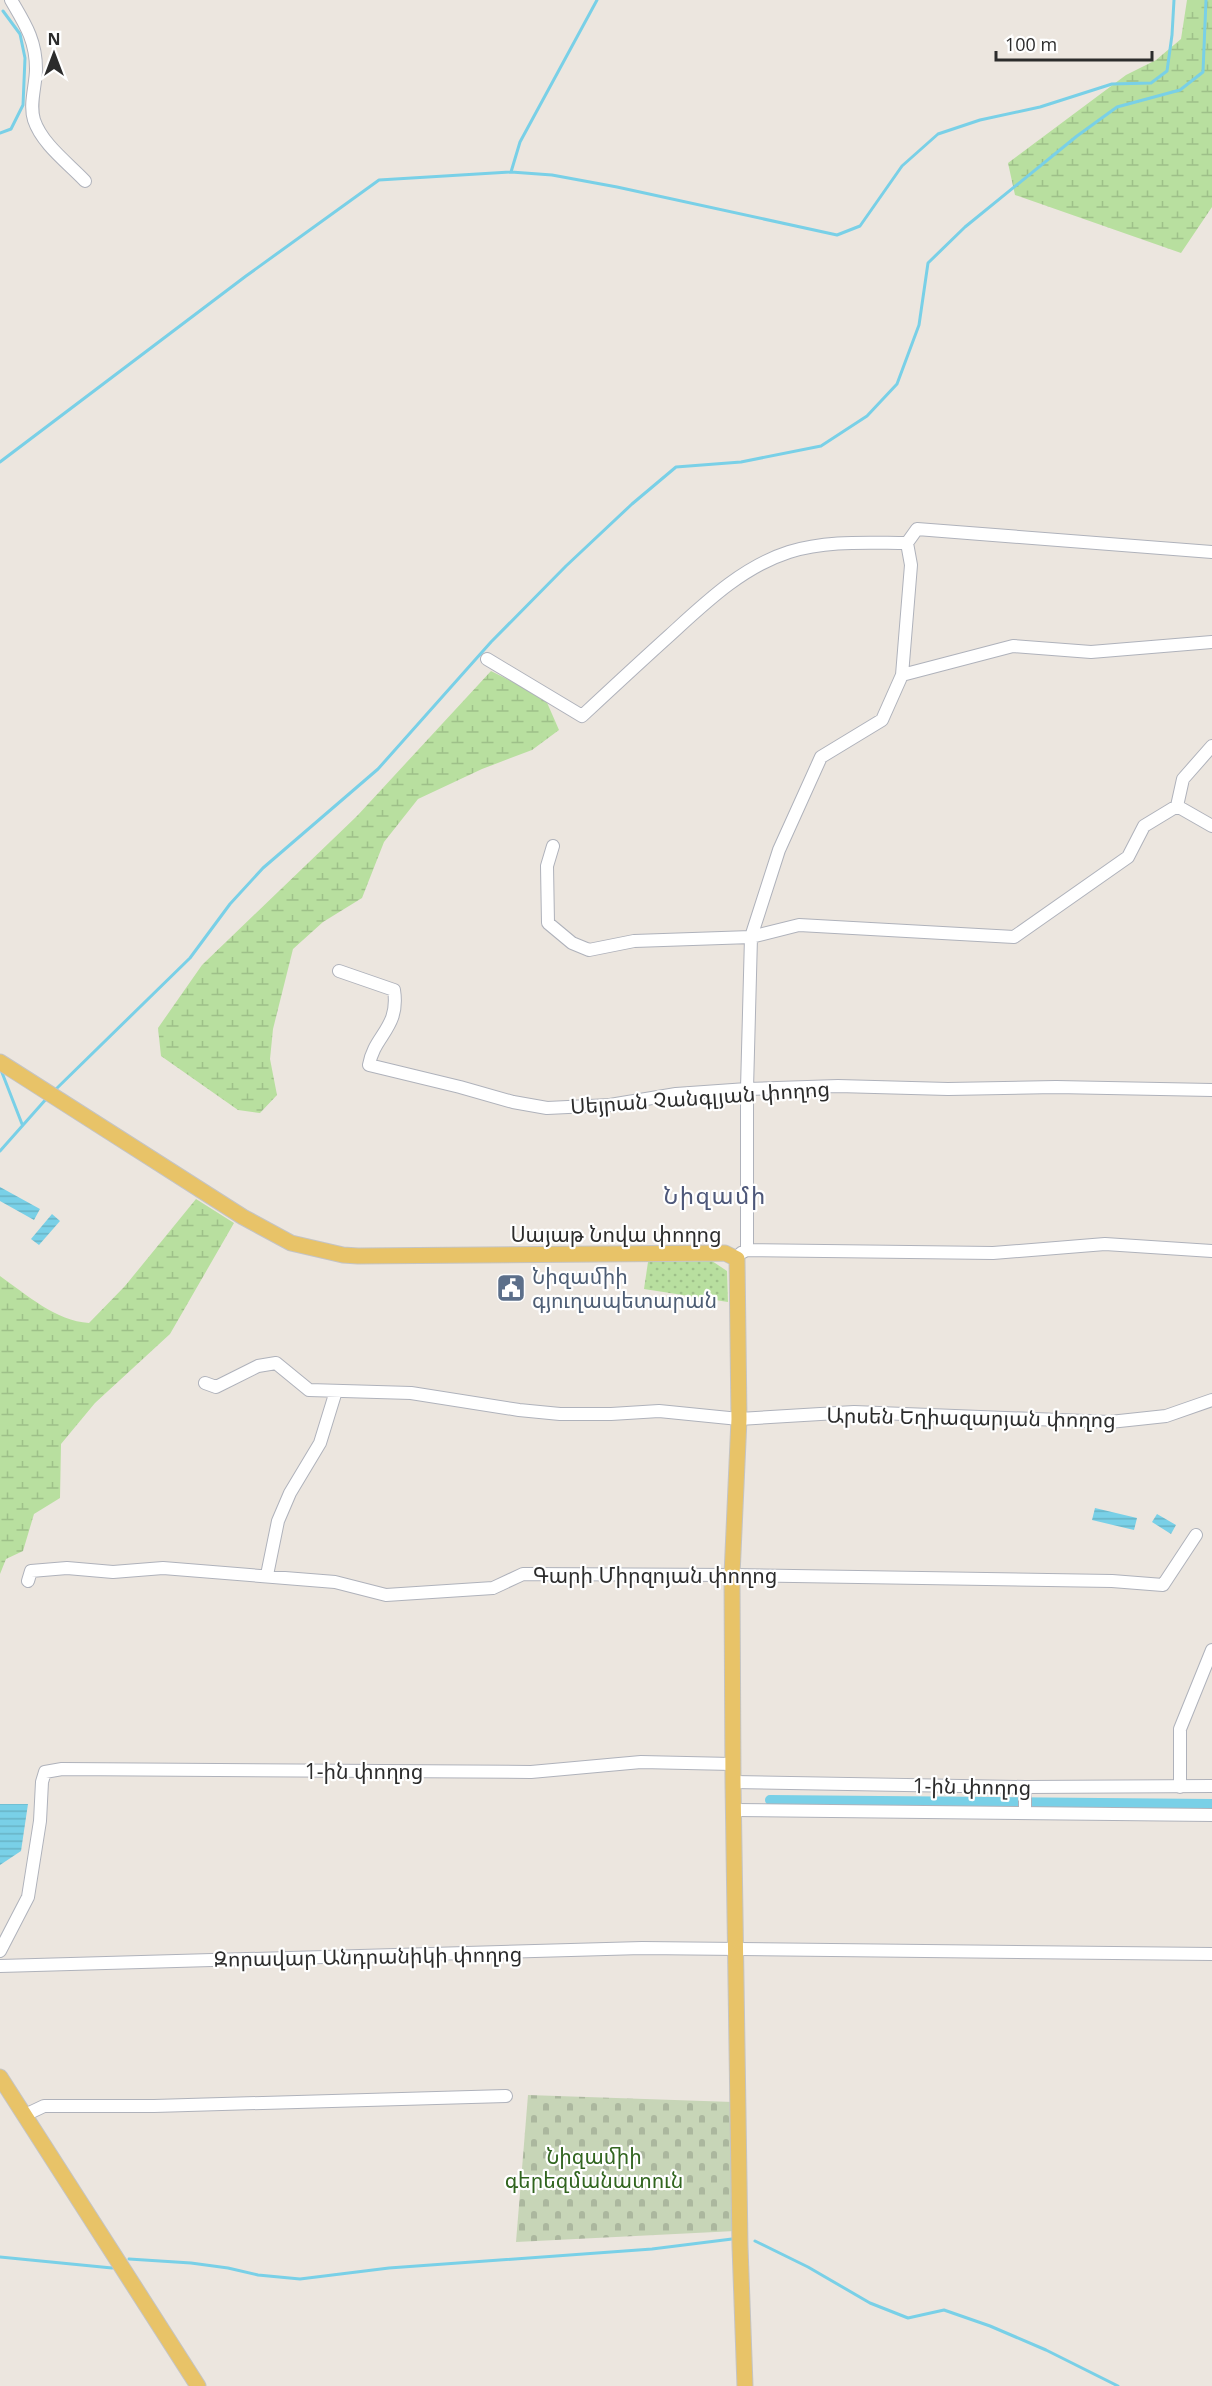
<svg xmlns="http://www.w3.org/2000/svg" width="1212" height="2386" font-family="'Open Sans','Noto Sans Armenian',sans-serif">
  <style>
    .wetland { fill: url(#wetland-marsh) }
    .cemetery { fill: url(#cemetery-stones) }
    .park { fill: url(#park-dots) }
    .water { fill: url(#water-rules) }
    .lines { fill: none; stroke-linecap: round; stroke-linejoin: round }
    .stream { stroke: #79d0e7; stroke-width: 3 }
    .canal { stroke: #79d0e7; stroke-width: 10 }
    .minor-casing { stroke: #afb2bb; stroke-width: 14 }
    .major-casing { stroke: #c4c4c4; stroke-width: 17 }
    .minor { stroke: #fff; stroke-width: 12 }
    .major { stroke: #e8c368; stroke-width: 15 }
    .labels { text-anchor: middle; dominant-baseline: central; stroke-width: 4.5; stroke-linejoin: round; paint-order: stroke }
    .street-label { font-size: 21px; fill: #2c2c2c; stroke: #fff }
    .service-label { font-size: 21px; fill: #4e5e75; stroke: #fff; text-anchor: start }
    .park-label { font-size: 21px; fill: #31651f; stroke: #fff }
    .quarter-label { font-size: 24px; letter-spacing: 1.5px; fill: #4e587a; stroke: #fff }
  </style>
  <defs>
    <pattern id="wetland-marsh" width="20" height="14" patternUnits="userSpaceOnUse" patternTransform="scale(1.5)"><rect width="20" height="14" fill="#b8df9f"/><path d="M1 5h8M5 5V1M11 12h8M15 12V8" fill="none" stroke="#9ec089"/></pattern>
    <pattern id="cemetery-stones" width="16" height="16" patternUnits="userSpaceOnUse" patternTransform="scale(1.5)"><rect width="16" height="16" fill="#c7d5b7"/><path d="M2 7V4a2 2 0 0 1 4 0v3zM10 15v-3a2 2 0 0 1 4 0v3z" fill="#abb79e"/></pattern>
    <pattern id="park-dots" width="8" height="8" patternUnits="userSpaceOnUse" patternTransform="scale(1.5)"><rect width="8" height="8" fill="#b8df9f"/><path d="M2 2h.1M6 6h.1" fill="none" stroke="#9ec089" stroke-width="1.8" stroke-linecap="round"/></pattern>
    <pattern id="water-rules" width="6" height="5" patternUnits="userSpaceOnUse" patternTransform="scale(1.5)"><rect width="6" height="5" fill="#79d0e7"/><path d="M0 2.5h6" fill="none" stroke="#69b3c6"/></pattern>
  </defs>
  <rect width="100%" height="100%" fill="#ece6df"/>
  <path class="wetland" d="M1187,0H1212V207L1181,253L1015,195L1008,163L1126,75L1156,60L1181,39Z
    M491,671L545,698L559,730L532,750L482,769L418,799L384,842L362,898L323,922L293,949L273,1029L270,1059L277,1095L260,1113L238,1110L161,1056L158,1028L202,965L357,816Z
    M196,1199L234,1223L170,1334L95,1403L61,1444L60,1498L34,1514L23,1551L6,1559L0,1574V1276C27,1295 56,1321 89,1323L125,1286Z"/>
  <path class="cemetery" d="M528,2095L733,2102L735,2231L516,2242Z"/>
  <path class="park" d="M712,1261L727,1271L728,1302L644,1289L648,1262Z"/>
  <path class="water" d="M0,1187L40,1209L34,1220L0,1201Z
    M52,1214L60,1221L39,1245L31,1239Z
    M1095,1508L1137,1518L1134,1530L1092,1520Z
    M1157,1514L1176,1525L1171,1534L1152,1522Z
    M0,1804H28L21,1851L0,1865Z"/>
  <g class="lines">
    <path class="stream" d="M0,133L11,129L23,105L25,58L20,34L3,11
      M511,172L520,142L597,0
      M0,462L246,276L379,180L511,172L552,175L617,187L837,235L860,226L902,166L938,134L980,120L1040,107L1112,84L1151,83L1167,71L1172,35L1174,0
      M1,1070L22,1124
      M54,1091L190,958L230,904L263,868L378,769L491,642L566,566L632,504L676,467L741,462L821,446L867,416L897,384L919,325L928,263L965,227L1077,136L1117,107L1180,90L1203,72L1206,0
      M0,1151L47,1098
      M755,2241L808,2267L870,2303L908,2318L944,2310L990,2326L1046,2350L1118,2386
      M0,2257L112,2268
      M129,2259L191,2263L228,2268L258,2275L300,2279L389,2268L652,2249L732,2239"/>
    <path class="canal" d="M770,1800L1212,1804"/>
    <g class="minor-casing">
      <path id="minor" d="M11,0C25,24 36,40 36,69C36,85 29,104 34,120C42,144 68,163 85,181
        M487,659L582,716C611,689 640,662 670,635C705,603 742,567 789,552C827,540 868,543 907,543
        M902,675L1013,646L1091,652L1212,642
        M1177,806L1183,779L1212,746
        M1177,806L1212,826
        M553,846L547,866L548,923L572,943L589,950L634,941L751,937L799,925L1014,937L1128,857L1144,826L1177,806
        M339,971L394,990C400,1028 374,1035 369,1065L460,1087L513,1102L547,1108L610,1105L676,1094L747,1089L838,1086L948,1089L1056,1087L1212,1090
        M747,1250V1089L751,937L779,850L821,757L882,720L902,675L911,565L907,543L917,529L1212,552
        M741,1253L747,1250L993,1253L1105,1244L1212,1251
        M205,1383L216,1387L258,1366L276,1363L309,1390L411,1393L519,1410L560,1414H611L659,1411L739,1419L854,1412L1110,1422L1166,1416L1212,1400
        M267,1575L278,1521L290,1493L320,1443L336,1391
        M28,1581L31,1571L67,1568L113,1572L163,1568L335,1582L386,1595L493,1588L523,1574L732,1575L1112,1581L1163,1585L1196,1535
        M733,1782L1025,1787L1212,1786
        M1025,1787V1812
        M1180,1787V1729L1212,1650
        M733,1810L1212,1815
        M0,1951L28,1897L40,1821L42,1782L45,1772L62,1769L531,1772L641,1762L732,1764
        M0,1966L642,1948L1212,1954
        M25,2115L44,2106H154L506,2096"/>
    </g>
    <g class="major-casing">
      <path id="major" d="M0,1062L243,1217L291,1243L343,1255L358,1256L725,1253L737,1259L739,1419L732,1575L733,1782L740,2246L745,2386
        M0,2077L198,2386"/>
    </g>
    <use href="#minor" class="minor"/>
    <use href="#major" class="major"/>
  </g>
  <defs>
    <g id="civic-square" transform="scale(1.5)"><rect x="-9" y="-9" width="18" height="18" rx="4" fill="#5c6f8a" stroke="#fff"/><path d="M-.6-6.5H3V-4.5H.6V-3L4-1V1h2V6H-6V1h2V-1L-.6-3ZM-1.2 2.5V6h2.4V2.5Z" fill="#fff"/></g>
  </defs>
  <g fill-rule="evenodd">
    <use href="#civic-square" x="511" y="1288"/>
  </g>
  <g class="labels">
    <g class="street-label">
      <text transform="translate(700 1097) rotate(-4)">Սեյրան Չանգլյան փողոց</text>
      <text x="616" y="1234">Սայաթ Նովա փողոց</text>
      <text transform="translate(971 1417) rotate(1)">Արսեն Եղիազարյան փողոց</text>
      <text x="655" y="1575">Գարի Միրզոյան փողոց</text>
      <text x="364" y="1771">1-ին փողոց</text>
      <text transform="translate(972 1786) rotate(1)">1-ին փողոց</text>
      <text transform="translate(368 1956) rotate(-1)">Զորավար Անդրանիկի փողոց</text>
    </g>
    <g class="service-label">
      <text x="532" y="1276">Նիզամիի<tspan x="532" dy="24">գյուղապետարան</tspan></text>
    </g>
    <g class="park-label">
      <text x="594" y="2156">Նիզամիի<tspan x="594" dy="24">գերեզմանատուն</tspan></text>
    </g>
    <g class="quarter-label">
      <text x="715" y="1194">Նիզամի</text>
    </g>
  </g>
  <g transform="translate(54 54)" stroke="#ffffff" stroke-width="4.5" paint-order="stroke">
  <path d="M0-4.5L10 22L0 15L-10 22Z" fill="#2c2c2c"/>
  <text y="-9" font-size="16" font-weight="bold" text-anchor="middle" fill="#2c2c2c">N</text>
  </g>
  <path d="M996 51v9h156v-9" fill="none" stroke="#2c2c2c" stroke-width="3"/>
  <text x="1005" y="51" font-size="18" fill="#2c2c2c" stroke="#ffffff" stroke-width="4.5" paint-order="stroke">100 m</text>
</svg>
